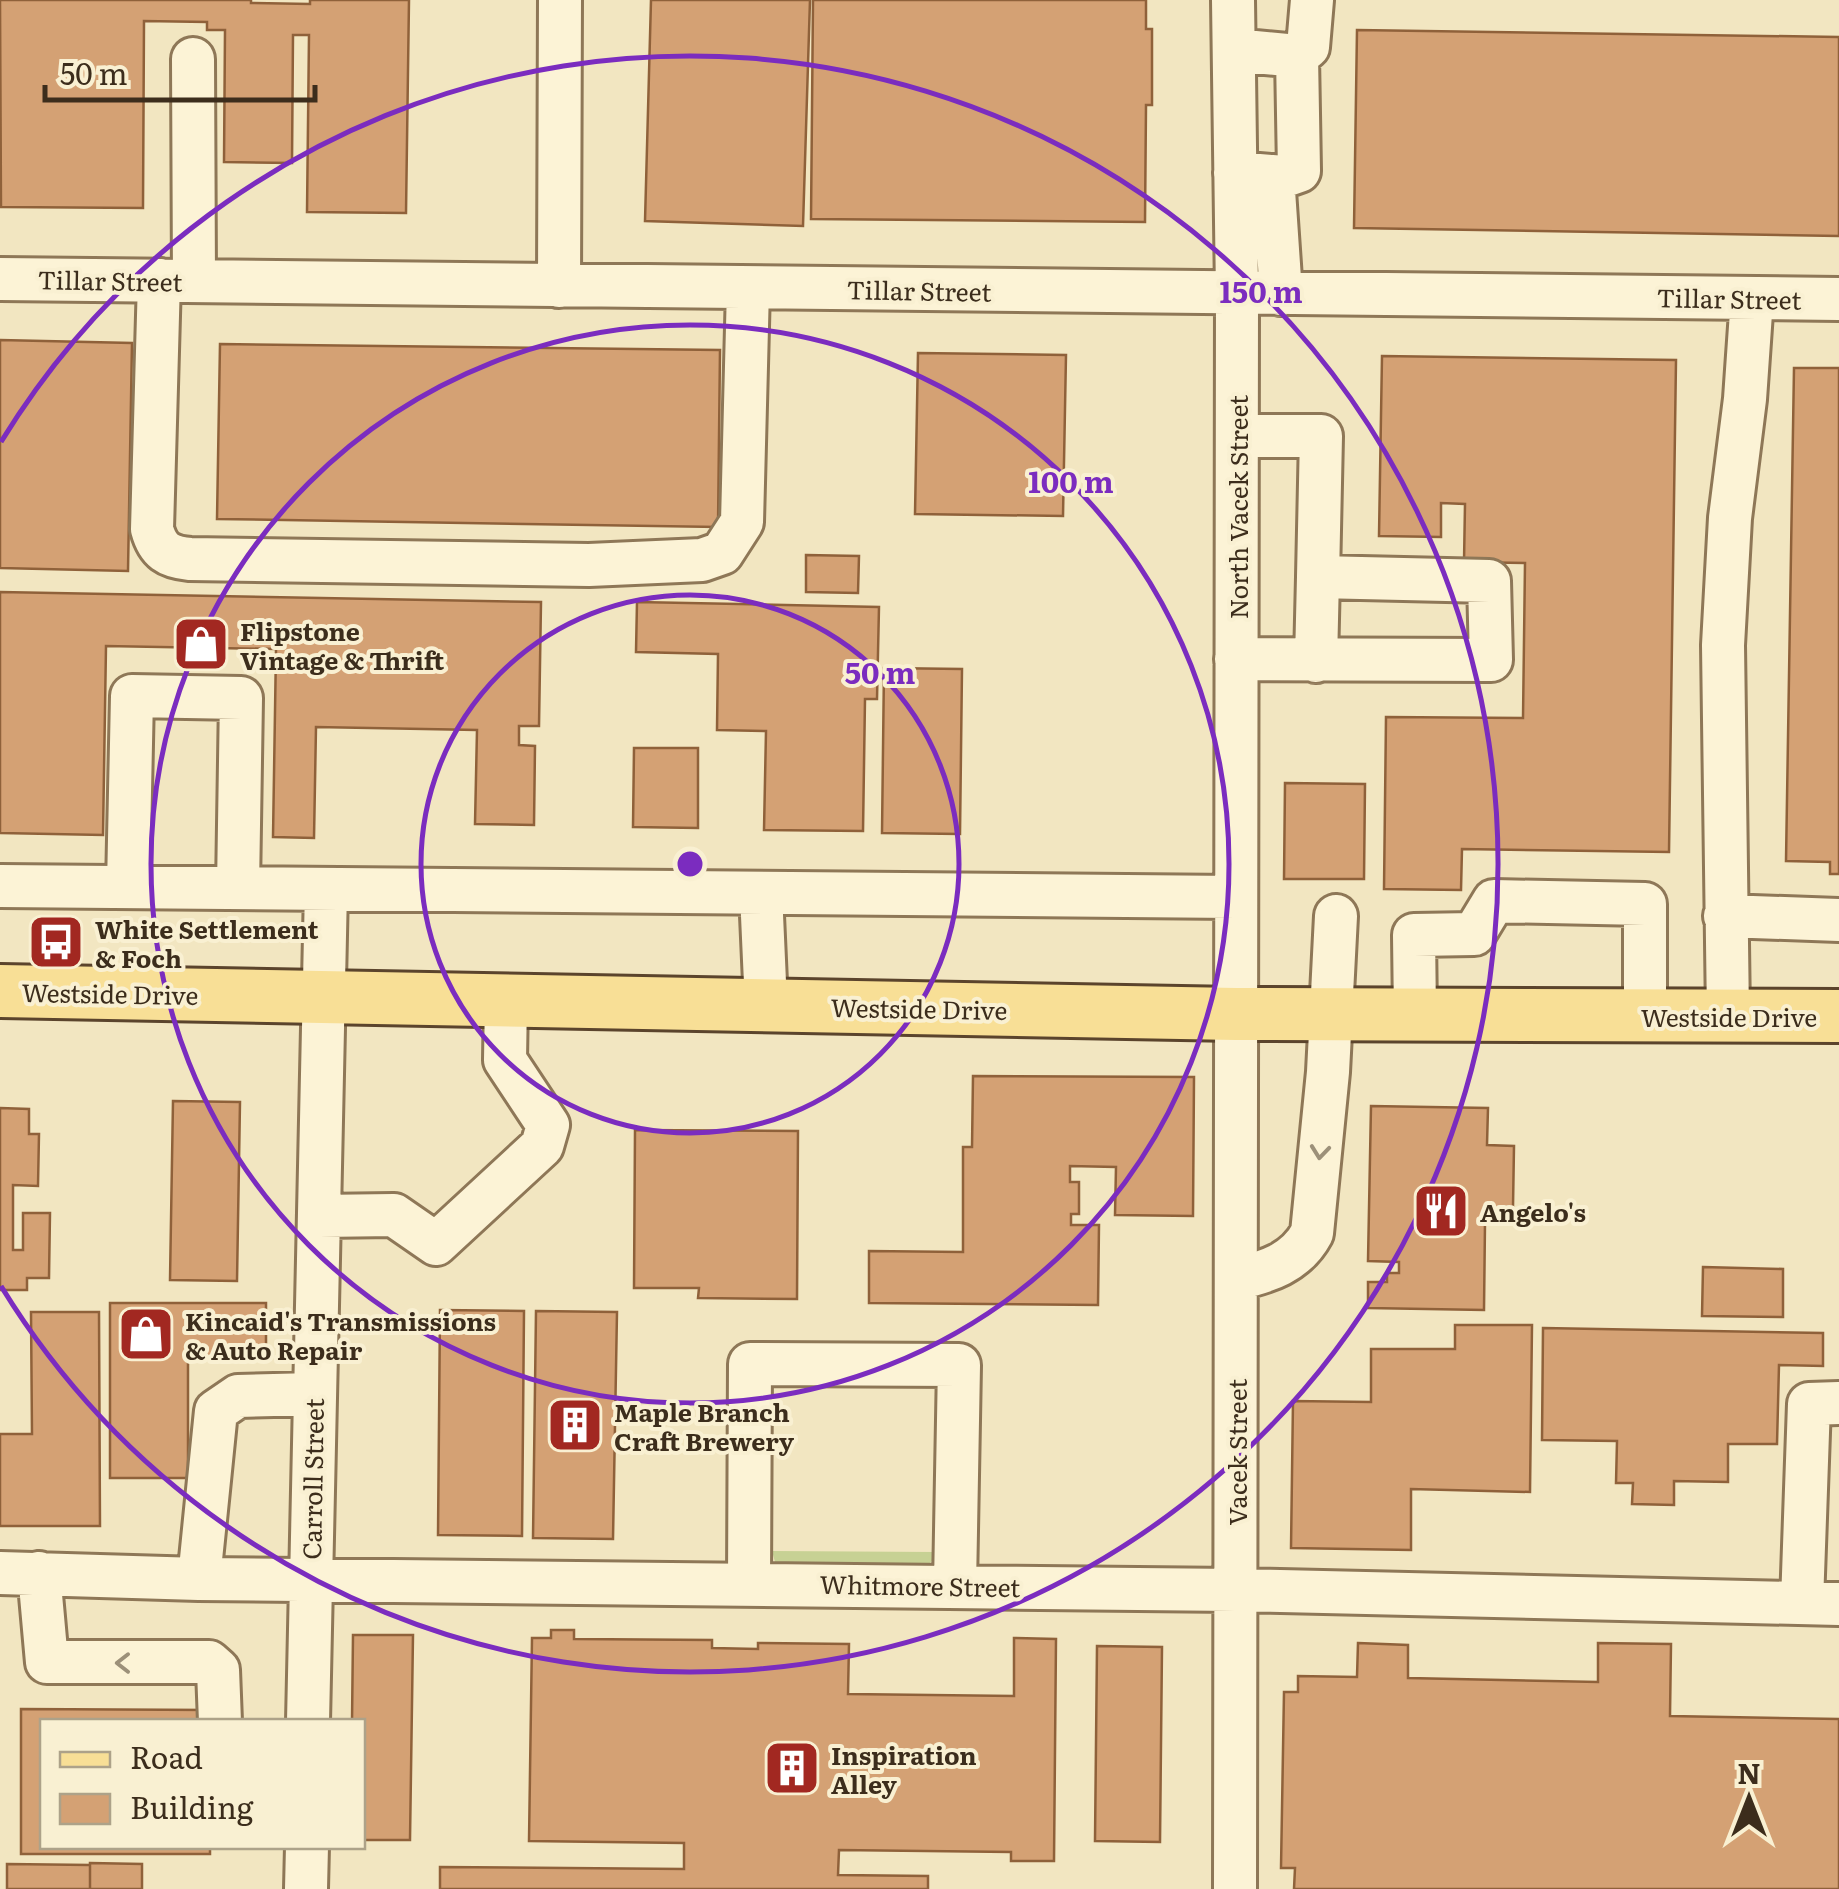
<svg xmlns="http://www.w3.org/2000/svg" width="1839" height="1889" font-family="Literata,serif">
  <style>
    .green { fill: #c7d194 }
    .building { fill: #d4a174; stroke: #8f613a; stroke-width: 2.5 }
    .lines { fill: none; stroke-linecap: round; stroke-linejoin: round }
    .minor-casing { stroke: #8e7757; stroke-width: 48 }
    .major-casing { stroke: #5b442c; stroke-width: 58 }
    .minor { stroke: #fcf3d6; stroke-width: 42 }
    .major { stroke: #f8df96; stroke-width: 52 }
    .oneway { stroke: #9c9079 }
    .ring { fill: none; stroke: #7b2cbf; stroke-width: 5 }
    .labels { text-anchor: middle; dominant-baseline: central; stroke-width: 8; stroke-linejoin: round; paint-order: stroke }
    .street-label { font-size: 25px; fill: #3c2d1c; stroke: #f9f0d2 }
    .poi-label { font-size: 25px; font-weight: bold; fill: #3c2d1c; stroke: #f9f0d2; text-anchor: start }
    .centre { fill: #7b2cbf; stroke: #f9f0d2; stroke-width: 5 }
    .ring-label { font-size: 30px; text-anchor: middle; font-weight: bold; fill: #7b2cbf; stroke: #f9f0d2; stroke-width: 8; stroke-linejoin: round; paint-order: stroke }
  </style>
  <rect width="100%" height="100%" fill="#f2e6c1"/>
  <path class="green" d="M772,1551L936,1552V1557L929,1564L780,1563L775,1562Z"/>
  <path class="building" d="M0,0H251V3L310,4V0H409L406,213L307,212L309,35H293L292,163L224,162L225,30H207V22L144,21L143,208L1,207Z
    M651,0H810L803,226L645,221Z
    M813,0H1146V29H1152V105H1146L1145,222L811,219Z
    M1357,30L1839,37V236L1354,228Z
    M0,340L132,343L128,571L0,568Z
    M220,344L720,350L718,527L217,519Z
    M918,353L1066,355L1063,516L915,514Z
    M1382,356L1676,360L1669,852L1462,849L1461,890L1384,889L1386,717L1523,718L1525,563L1464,562L1465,504L1441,503V537L1379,536Z
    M1794,368H1839V874H1830V862L1786,861Z
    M806,555L859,556L858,593L806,592Z
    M0,592L541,602L539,726H519V745L535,746L534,825L475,824L477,730L316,727L314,838L273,837L276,649L106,646L103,835L0,833Z
    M637,602L879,607L877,699H865L863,831L764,830L766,731L717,730L718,654L636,652Z
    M884,668L962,669L960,834L882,833Z
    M634,748H698V828L633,827Z
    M1285,783L1365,784L1364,879H1284Z
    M973,1076L1194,1077L1193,1216L1115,1215L1116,1167L1070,1166V1182H1079V1214H1071V1225H1099L1098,1305L869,1303V1251L963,1252V1147H972Z
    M173,1101L240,1102L237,1281L170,1280Z
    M1371,1106L1488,1108L1487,1145L1514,1146L1513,1207H1500L1499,1223H1485L1484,1310L1368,1308V1282H1387V1273H1399V1262L1368,1261Z
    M0,1108L29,1109V1134H39L38,1186L13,1185V1250H23V1213H50L49,1278H27V1290H0Z
    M635,1130L798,1131L797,1299L698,1298L699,1288H634Z
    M1703,1267L1783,1269V1317L1702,1316Z
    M110,1303H266V1359H188V1478H110Z
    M440,1310L524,1311L522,1536L438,1535Z
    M536,1311L617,1312L613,1539L533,1538Z
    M31,1312H99L100,1526H0V1434H32Z
    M1455,1325H1532L1530,1492L1411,1489V1550L1291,1548L1293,1401L1371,1402V1349H1455Z
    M1543,1328L1823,1333V1366L1779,1365L1777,1444H1728V1482L1674,1481V1505L1632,1504L1633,1483H1616L1617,1441L1542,1440Z
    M551,1630H574V1639L712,1640V1648L758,1649V1643L849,1644L848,1694L1014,1696V1638L1056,1639L1054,1861H1011V1852L839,1850L838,1875L928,1876V1889H440V1867L684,1869V1843L529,1841L532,1638H551Z
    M353,1635H413L410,1840H362V1722H352Z
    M1358,1643L1408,1645V1678L1598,1682V1643L1671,1644L1670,1716L1839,1719V1889H1294L1295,1868H1281L1284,1692H1298V1676L1357,1677Z
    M1097,1646L1162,1647L1160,1842L1095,1841Z
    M21,1709L211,1710V1722H42V1846H210V1854H21Z
    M90,1863L142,1864V1889H90Z
    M7,1864L90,1865V1889H7Z"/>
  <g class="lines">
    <g class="minor-casing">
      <path id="minor" d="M1233,0L1237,294L1235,1889
        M1234,50L1297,56L1308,47L1312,0
        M193,59L194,281
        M1235,173L1282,177L1299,171L1297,56
        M1273,176L1281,294
        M0,279L1839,299
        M159,280L152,529C158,551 168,557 190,559L589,565L702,560L722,553L742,522L748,288
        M559,286L560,0
        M1236,659L1491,660L1489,581L1318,577L1321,436H1237
        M1316,661L1318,577
        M0,886L1236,897
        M128,887L132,696L241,698L238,888
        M761,893L766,1005
        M1725,916L1839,920
        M1415,1015L1414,935L1474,934L1494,901L1645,904V1015
        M1728,1016L1723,645L1730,518L1745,399L1752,298
        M319,1216L394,1215L436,1244L542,1146L548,1125L505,1060L506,1000
        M1236,1279C1267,1272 1296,1263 1312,1233L1328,1072L1336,916
        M0,1573L199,1579L1235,1590L1839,1604
        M39,1573L47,1662H209L218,1670L220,1722
        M199,1579L216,1411L238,1396L314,1394
        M749,1583L750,1364L959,1365L955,1586
        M1802,1603L1809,1404L1839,1403
        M308,1722L326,889
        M306,1889L307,1846"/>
    </g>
    <g class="major-casing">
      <path id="major" d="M0,991L1236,1014L1839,1016"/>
    </g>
    <use href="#minor" class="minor"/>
    <use href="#major" class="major"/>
  </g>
  <defs><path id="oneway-chevron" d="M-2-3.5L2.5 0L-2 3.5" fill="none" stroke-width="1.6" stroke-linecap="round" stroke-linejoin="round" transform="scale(2.5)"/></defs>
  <g class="oneway">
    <use href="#oneway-chevron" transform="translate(1320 1152) rotate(96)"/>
    <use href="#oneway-chevron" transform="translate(123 1663) rotate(180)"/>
  </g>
  <g class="ring">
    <circle cx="690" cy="864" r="269"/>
    <circle cx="690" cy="864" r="539"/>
    <path d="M1 442A808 808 0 1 1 1 1286"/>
  </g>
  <defs>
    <g id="shop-square" transform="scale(2.875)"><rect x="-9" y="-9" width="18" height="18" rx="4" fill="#a22821" stroke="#f9f0d2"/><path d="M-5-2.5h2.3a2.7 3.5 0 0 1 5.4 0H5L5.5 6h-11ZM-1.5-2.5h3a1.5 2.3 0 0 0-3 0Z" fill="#fff"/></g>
    <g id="bus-square" transform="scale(2.875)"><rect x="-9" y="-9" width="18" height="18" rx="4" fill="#a22821" stroke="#f9f0d2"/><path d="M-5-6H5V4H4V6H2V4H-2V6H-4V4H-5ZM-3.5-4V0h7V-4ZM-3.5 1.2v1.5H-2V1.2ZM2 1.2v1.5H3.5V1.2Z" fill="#fff"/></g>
    <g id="restaurant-square" transform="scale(2.875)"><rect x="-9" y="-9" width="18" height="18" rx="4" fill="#a22821" stroke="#f9f0d2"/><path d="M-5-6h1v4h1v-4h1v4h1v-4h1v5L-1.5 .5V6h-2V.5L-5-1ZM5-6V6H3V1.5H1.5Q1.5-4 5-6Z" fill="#fff"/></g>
    <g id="building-square" transform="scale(2.875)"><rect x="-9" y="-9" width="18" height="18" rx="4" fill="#a22821" stroke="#f9f0d2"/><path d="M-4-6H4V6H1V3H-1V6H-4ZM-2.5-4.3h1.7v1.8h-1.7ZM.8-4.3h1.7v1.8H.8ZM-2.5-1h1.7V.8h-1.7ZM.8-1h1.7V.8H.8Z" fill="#fff"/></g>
  </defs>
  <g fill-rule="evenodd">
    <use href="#shop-square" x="201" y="644"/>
    <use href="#bus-square" x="56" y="942"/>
    <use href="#restaurant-square" x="1441" y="1211"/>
    <use href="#shop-square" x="146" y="1334"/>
    <use href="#building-square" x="575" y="1425"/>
    <use href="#building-square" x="792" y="1768"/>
  </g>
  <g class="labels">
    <g class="street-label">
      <text transform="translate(110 280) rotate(1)">Tillar Street</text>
      <text transform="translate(919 290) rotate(1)">Tillar Street</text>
      <text transform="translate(1729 298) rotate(1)">Tillar Street</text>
      <text transform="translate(1237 507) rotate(-90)">North Vacek Street</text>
      <text transform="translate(110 993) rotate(1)">Westside Drive</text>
      <text transform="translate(919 1008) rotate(1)">Westside Drive</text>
      <text x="1729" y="1016">Westside Drive</text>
      <text transform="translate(1236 1452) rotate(-90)">Vacek Street</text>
      <text transform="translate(312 1479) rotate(-89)">Carroll Street</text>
      <text transform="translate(920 1585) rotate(1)">Whitmore Street</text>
    </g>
    <g class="poi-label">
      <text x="240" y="630">Flipstone<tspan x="240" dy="29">Vintage &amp; Thrift</tspan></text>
      <text x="95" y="928">White Settlement<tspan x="95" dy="29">&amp; Foch</tspan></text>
      <text x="1480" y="1211">Angelo's</text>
      <text x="185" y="1320">Kincaid's Transmissions<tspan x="185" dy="29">&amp; Auto Repair</tspan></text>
      <text x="614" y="1411">Maple Branch<tspan x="614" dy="29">Craft Brewery</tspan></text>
      <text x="831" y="1754">Inspiration<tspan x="831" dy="29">Alley</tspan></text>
    </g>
  </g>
  <circle cx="690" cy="864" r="15" class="centre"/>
  <g class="ring-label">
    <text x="1261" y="303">150 m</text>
    <text x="1071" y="493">100 m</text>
    <text x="880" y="684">50 m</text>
  </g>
  <rect x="40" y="1719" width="325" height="130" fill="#f9f0d2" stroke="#ada289" stroke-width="2.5"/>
  <rect x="60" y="1752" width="50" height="15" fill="#f8df96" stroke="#ada289" stroke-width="2.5"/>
  <text x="130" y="1769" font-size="30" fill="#3c2d1c">Road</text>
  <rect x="60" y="1794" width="50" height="30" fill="#d4a174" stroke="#ada289" stroke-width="2.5"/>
  <text x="130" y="1819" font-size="30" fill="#3c2d1c">Building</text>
  <g transform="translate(1749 1799)" stroke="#f9f0d2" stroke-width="8" paint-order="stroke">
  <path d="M0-8L18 38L0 25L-18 38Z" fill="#3c2d1c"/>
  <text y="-15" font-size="28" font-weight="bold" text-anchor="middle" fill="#3c2d1c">N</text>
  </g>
  <path d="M45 85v15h270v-15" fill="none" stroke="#3c2d1c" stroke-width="5"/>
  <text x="60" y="85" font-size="30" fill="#3c2d1c" stroke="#f9f0d2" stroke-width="8" paint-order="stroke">50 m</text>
</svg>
